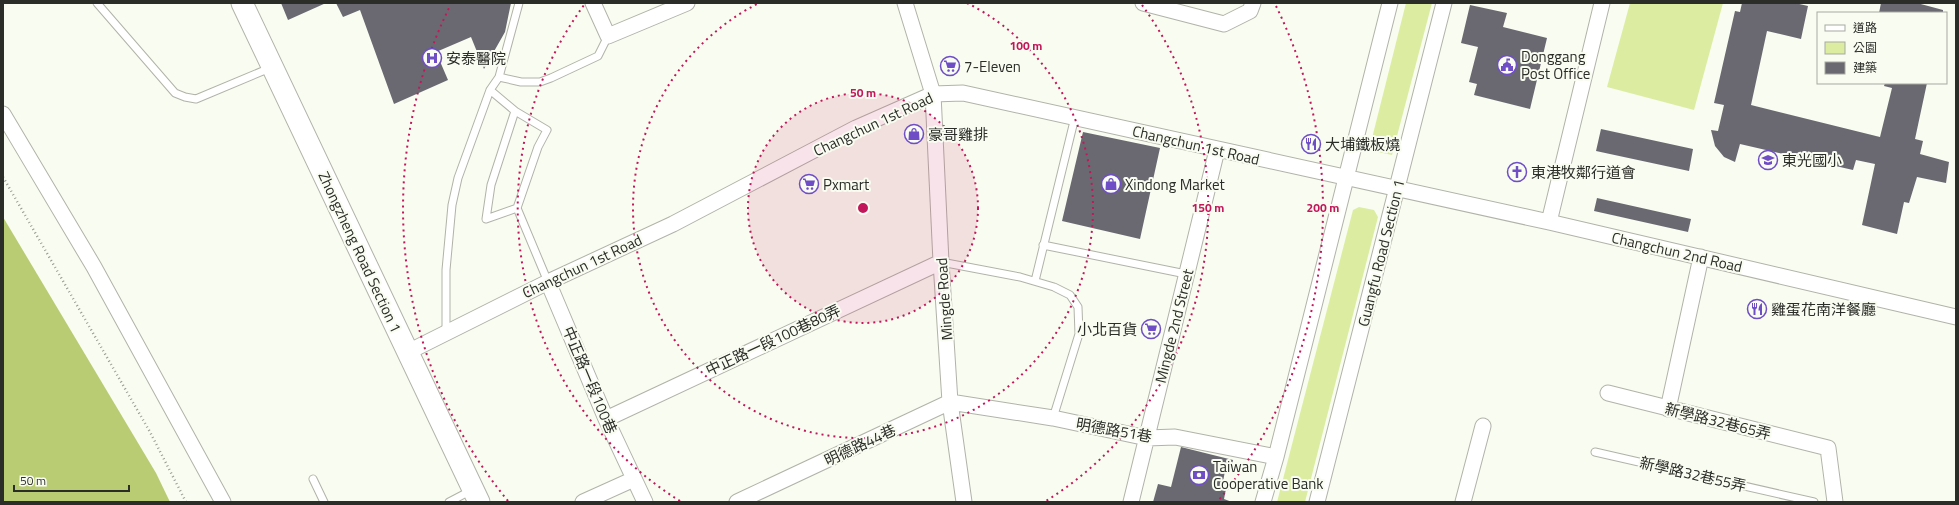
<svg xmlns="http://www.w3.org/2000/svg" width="1959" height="505" font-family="'Titillium Web','Noto Sans TC',sans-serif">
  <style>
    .green { fill: #dceda2 }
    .forest { fill: #b9cc74 }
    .building { fill: #6a6972 }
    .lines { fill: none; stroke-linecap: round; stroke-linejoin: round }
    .service-casing { stroke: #b1b3a9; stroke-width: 9 }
    .minor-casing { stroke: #b1b3a9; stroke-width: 17 }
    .secondary-casing { stroke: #b1b3a9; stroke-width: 23 }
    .path { stroke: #9a9d94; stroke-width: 2.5; stroke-dasharray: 1 3; stroke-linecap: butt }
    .service { stroke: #fff; stroke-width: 7 }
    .minor { stroke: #fff; stroke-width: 15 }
    .secondary { stroke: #fff; stroke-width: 21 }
    .ring { fill: none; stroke: #c2185b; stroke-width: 2; stroke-dasharray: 2 4 }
    .labels { text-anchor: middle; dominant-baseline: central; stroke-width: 4; stroke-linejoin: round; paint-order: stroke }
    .poi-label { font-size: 15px; fill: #2b2d28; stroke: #f9fcf1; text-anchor: start }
    .street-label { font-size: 15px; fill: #2b2d28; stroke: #f9fcf1 }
    .centre { fill: #c2185b; stroke: #f9fcf1; stroke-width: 2 }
    .ring-label { font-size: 12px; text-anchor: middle; font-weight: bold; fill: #c2185b; stroke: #f9fcf1; stroke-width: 4; stroke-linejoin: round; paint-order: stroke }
  </style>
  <rect width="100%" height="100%" fill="#f9fcf1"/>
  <path class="green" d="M1406,3H1432L1392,155L1369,150Z
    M1630,3H1723L1694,110L1607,87Z
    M1359,207L1374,210L1378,217L1305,502H1277L1353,210Z"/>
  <path class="forest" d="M3,217L156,473L170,502H3Z"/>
  <path class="building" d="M281,3H326L288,20Z
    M336,3H511L505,32L484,69L471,37L436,52L448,80L394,104L360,10L343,17Z
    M1742,3H1795L1808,6L1801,39L1767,31L1751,105L1880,137L1892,88L1884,86L1885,83H1927L1915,139L1923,141L1920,154L1949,162L1946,183L1917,177L1909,203L1904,202L1897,234L1862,225L1875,164L1856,160L1853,170L1740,144L1735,162L1724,157L1715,146L1711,130L1718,131L1724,105L1714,103L1735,11L1740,12Z
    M1881,3H1917L1943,10V13H1879Z
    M1470,5L1507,13L1503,27L1547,38L1530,109L1474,95L1477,84L1469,82L1478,47L1461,43Z
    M1601,129L1693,149L1689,171L1596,151Z
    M1083,132L1160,148L1140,239L1062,221Z
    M1597,198L1691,219L1688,232L1594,211Z
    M1181,447L1233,460L1231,471H1225L1222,487L1226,489L1224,499L1232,502H1153L1158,484L1171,487Z"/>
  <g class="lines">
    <g class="service-casing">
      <path id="service" d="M97,3L175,93L185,97L196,99L270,68
        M499,77L521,82H540L551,78L598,56L608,36
        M490,90L515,111L491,185L486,219L517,208L538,147L547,130L515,111
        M517,208L548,282
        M1043,245L1186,274
        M941,262L1020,277L1054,287L1070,295L1078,307L1079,334L1053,418
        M1035,281L1075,117
        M446,333V270L452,205L458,178L490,90L499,77L519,3
        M1595,452L1814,502
        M313,479L324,502
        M449,502L472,490"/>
    </g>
    <g class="minor-casing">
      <path id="minor" d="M593,3L608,36L687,3
        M905,3L933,94L941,262L950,402L964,502
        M1143,3L1224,24L1250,11L1253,3
        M3,114L94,267L223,502
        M1549,222L1602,3
        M548,282L606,419L645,502
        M408,352L548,282L673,224L856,128L933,94L963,93L1549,222L1956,317
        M1608,393L1828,448L1835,502
        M1668,409L1701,257
        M606,419L941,262
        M583,502L634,479
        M737,502L950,402L1053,418L1147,438L1175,437L1276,457
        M1131,502L1217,150
        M1263,502L1276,457L1390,3
        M1317,502L1444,3
        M1463,502L1483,426"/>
    </g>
    <g class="secondary-casing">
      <path id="secondary" d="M242,3L479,502"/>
    </g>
    <path class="path" d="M3,177L150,432L186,502"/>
    <use href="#service" class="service"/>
    <use href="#minor" class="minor"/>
    <use href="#secondary" class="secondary"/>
  </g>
  <circle cx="863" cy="208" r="115" fill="#c2185b" fill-opacity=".12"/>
  <g class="ring">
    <circle cx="863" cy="208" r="115"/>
    <path d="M967 3A230 230 0 1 1 759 3"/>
    <path d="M680 501A345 345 0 0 1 584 5M1142 5A345 345 0 0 1 1046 501"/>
    <path d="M508 501A460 460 0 0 1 450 6M1276 6A460 460 0 0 1 1218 501"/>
  </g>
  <defs>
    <g id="hospital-ring" transform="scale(1)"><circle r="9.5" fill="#f9fcf1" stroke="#6e4dc7" stroke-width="1.5"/><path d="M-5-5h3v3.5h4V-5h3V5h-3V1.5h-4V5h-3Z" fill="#6e4dc7"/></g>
    <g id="civic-ring" transform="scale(1)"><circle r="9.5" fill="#f9fcf1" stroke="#6e4dc7" stroke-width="1.5"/><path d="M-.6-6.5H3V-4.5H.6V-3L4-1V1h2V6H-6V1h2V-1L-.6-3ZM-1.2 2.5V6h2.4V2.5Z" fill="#6e4dc7"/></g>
    <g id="supermarket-ring" transform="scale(1)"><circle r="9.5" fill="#f9fcf1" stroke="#6e4dc7" stroke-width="1.5"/><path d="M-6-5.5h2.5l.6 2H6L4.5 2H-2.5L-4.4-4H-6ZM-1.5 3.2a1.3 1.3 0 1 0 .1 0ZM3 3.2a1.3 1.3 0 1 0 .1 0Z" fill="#6e4dc7"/></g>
    <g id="shop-ring" transform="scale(1)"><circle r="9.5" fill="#f9fcf1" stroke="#6e4dc7" stroke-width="1.5"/><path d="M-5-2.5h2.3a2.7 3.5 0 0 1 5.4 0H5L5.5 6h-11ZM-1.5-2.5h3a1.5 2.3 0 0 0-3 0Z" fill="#6e4dc7"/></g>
    <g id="restaurant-ring" transform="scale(1)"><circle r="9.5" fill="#f9fcf1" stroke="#6e4dc7" stroke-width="1.5"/><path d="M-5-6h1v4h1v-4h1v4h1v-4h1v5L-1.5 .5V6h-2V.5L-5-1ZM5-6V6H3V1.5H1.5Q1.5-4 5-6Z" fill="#6e4dc7"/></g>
    <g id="school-ring" transform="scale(1)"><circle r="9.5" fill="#f9fcf1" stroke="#6e4dc7" stroke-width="1.5"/><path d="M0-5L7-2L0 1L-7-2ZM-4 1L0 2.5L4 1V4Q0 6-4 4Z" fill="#6e4dc7"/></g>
    <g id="church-ring" transform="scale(1)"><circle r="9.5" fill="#f9fcf1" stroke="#6e4dc7" stroke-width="1.5"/><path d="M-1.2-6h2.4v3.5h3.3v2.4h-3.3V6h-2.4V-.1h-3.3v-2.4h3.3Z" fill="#6e4dc7"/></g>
    <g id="bank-ring" transform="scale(1)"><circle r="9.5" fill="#f9fcf1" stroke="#6e4dc7" stroke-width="1.5"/><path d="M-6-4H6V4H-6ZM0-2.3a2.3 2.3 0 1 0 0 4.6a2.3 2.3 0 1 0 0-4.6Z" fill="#6e4dc7"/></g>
  </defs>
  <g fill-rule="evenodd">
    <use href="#hospital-ring" x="432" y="58"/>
    <use href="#civic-ring" x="1507" y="65"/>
    <use href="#supermarket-ring" x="950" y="66"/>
    <use href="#shop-ring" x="914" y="134"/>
    <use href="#restaurant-ring" x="1311" y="144"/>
    <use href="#school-ring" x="1768" y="160"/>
    <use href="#church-ring" x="1517" y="172"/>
    <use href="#supermarket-ring" x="809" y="184"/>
    <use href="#shop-ring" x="1111" y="184"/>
    <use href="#restaurant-ring" x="1757" y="309"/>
    <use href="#supermarket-ring" x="1151" y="329"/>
    <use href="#bank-ring" x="1199" y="475"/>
  </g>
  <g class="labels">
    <g class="poi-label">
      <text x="1521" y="56">Donggang<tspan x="1521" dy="17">Post Office</tspan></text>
      <text x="446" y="58">安泰醫院</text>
      <text x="964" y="66">7-Eleven</text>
      <text x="928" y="134">豪哥雞排</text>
      <text x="1325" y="144">大埔鐵板燒</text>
      <text x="1782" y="160">東光國小</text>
      <text x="1531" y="172">東港牧鄰行道會</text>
      <text x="823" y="184">Pxmart</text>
      <text x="1125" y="184">Xindong Market</text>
      <text x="1771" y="309">雞蛋花南洋餐廳</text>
      <text x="1137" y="329" text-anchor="end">小北百貨</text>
      <text x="1213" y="466">Taiwan<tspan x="1213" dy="17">Cooperative Bank</tspan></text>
    </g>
    <g class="street-label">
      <text transform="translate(873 124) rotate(-25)">Changchun 1st Road</text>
      <text transform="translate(1196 145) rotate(13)">Changchun 1st Road</text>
      <text transform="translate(360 252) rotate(65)">Zhongzheng Road Section 1</text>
      <text transform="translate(1677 252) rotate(13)">Changchun 2nd Road</text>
      <text transform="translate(1381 253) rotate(-76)">Guangfu Road Section 1</text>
      <text transform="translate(582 266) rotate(-25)">Changchun 1st Road</text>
      <text transform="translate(944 299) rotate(-94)">Mingde Road</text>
      <text transform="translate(1174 326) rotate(-76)">Mingde 2nd Street</text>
      <text transform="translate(773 340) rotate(-25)">中正路一段100巷80弄</text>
      <text transform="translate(590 380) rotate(67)">中正路一段100巷</text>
      <text transform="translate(1718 421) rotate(14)">新學路32巷65弄</text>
      <text transform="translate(1114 430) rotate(10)">明德路51巷</text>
      <text transform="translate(860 445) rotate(-25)">明德路44巷</text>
      <text transform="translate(1693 474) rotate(13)">新學路32巷55弄</text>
    </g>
  </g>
  <circle cx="863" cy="208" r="6" class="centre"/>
  <g class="ring-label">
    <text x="1026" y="50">100 m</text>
    <text x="863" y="97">50 m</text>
    <text x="1208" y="212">150 m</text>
    <text x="1323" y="212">200 m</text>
  </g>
  <rect width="1959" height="505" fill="none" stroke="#2b2d28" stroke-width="8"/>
  <rect x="1817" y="12" width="130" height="72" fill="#f9fcf1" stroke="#a7a9a1"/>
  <rect x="1825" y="25" width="20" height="6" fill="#ffffff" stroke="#a7a9a1"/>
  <text x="1853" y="32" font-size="12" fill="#2b2d28">道路</text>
  <rect x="1825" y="42" width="20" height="12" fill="#dceda2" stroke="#a7a9a1"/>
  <text x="1853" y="52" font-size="12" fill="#2b2d28">公園</text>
  <rect x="1825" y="62" width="20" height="12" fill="#6a6972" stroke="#a7a9a1"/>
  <text x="1853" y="72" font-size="12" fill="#2b2d28">建築</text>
  <path d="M14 485v6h115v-6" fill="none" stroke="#2b2d28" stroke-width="2"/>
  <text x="20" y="485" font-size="12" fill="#2b2d28" stroke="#f9fcf1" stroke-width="3" paint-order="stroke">50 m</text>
</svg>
